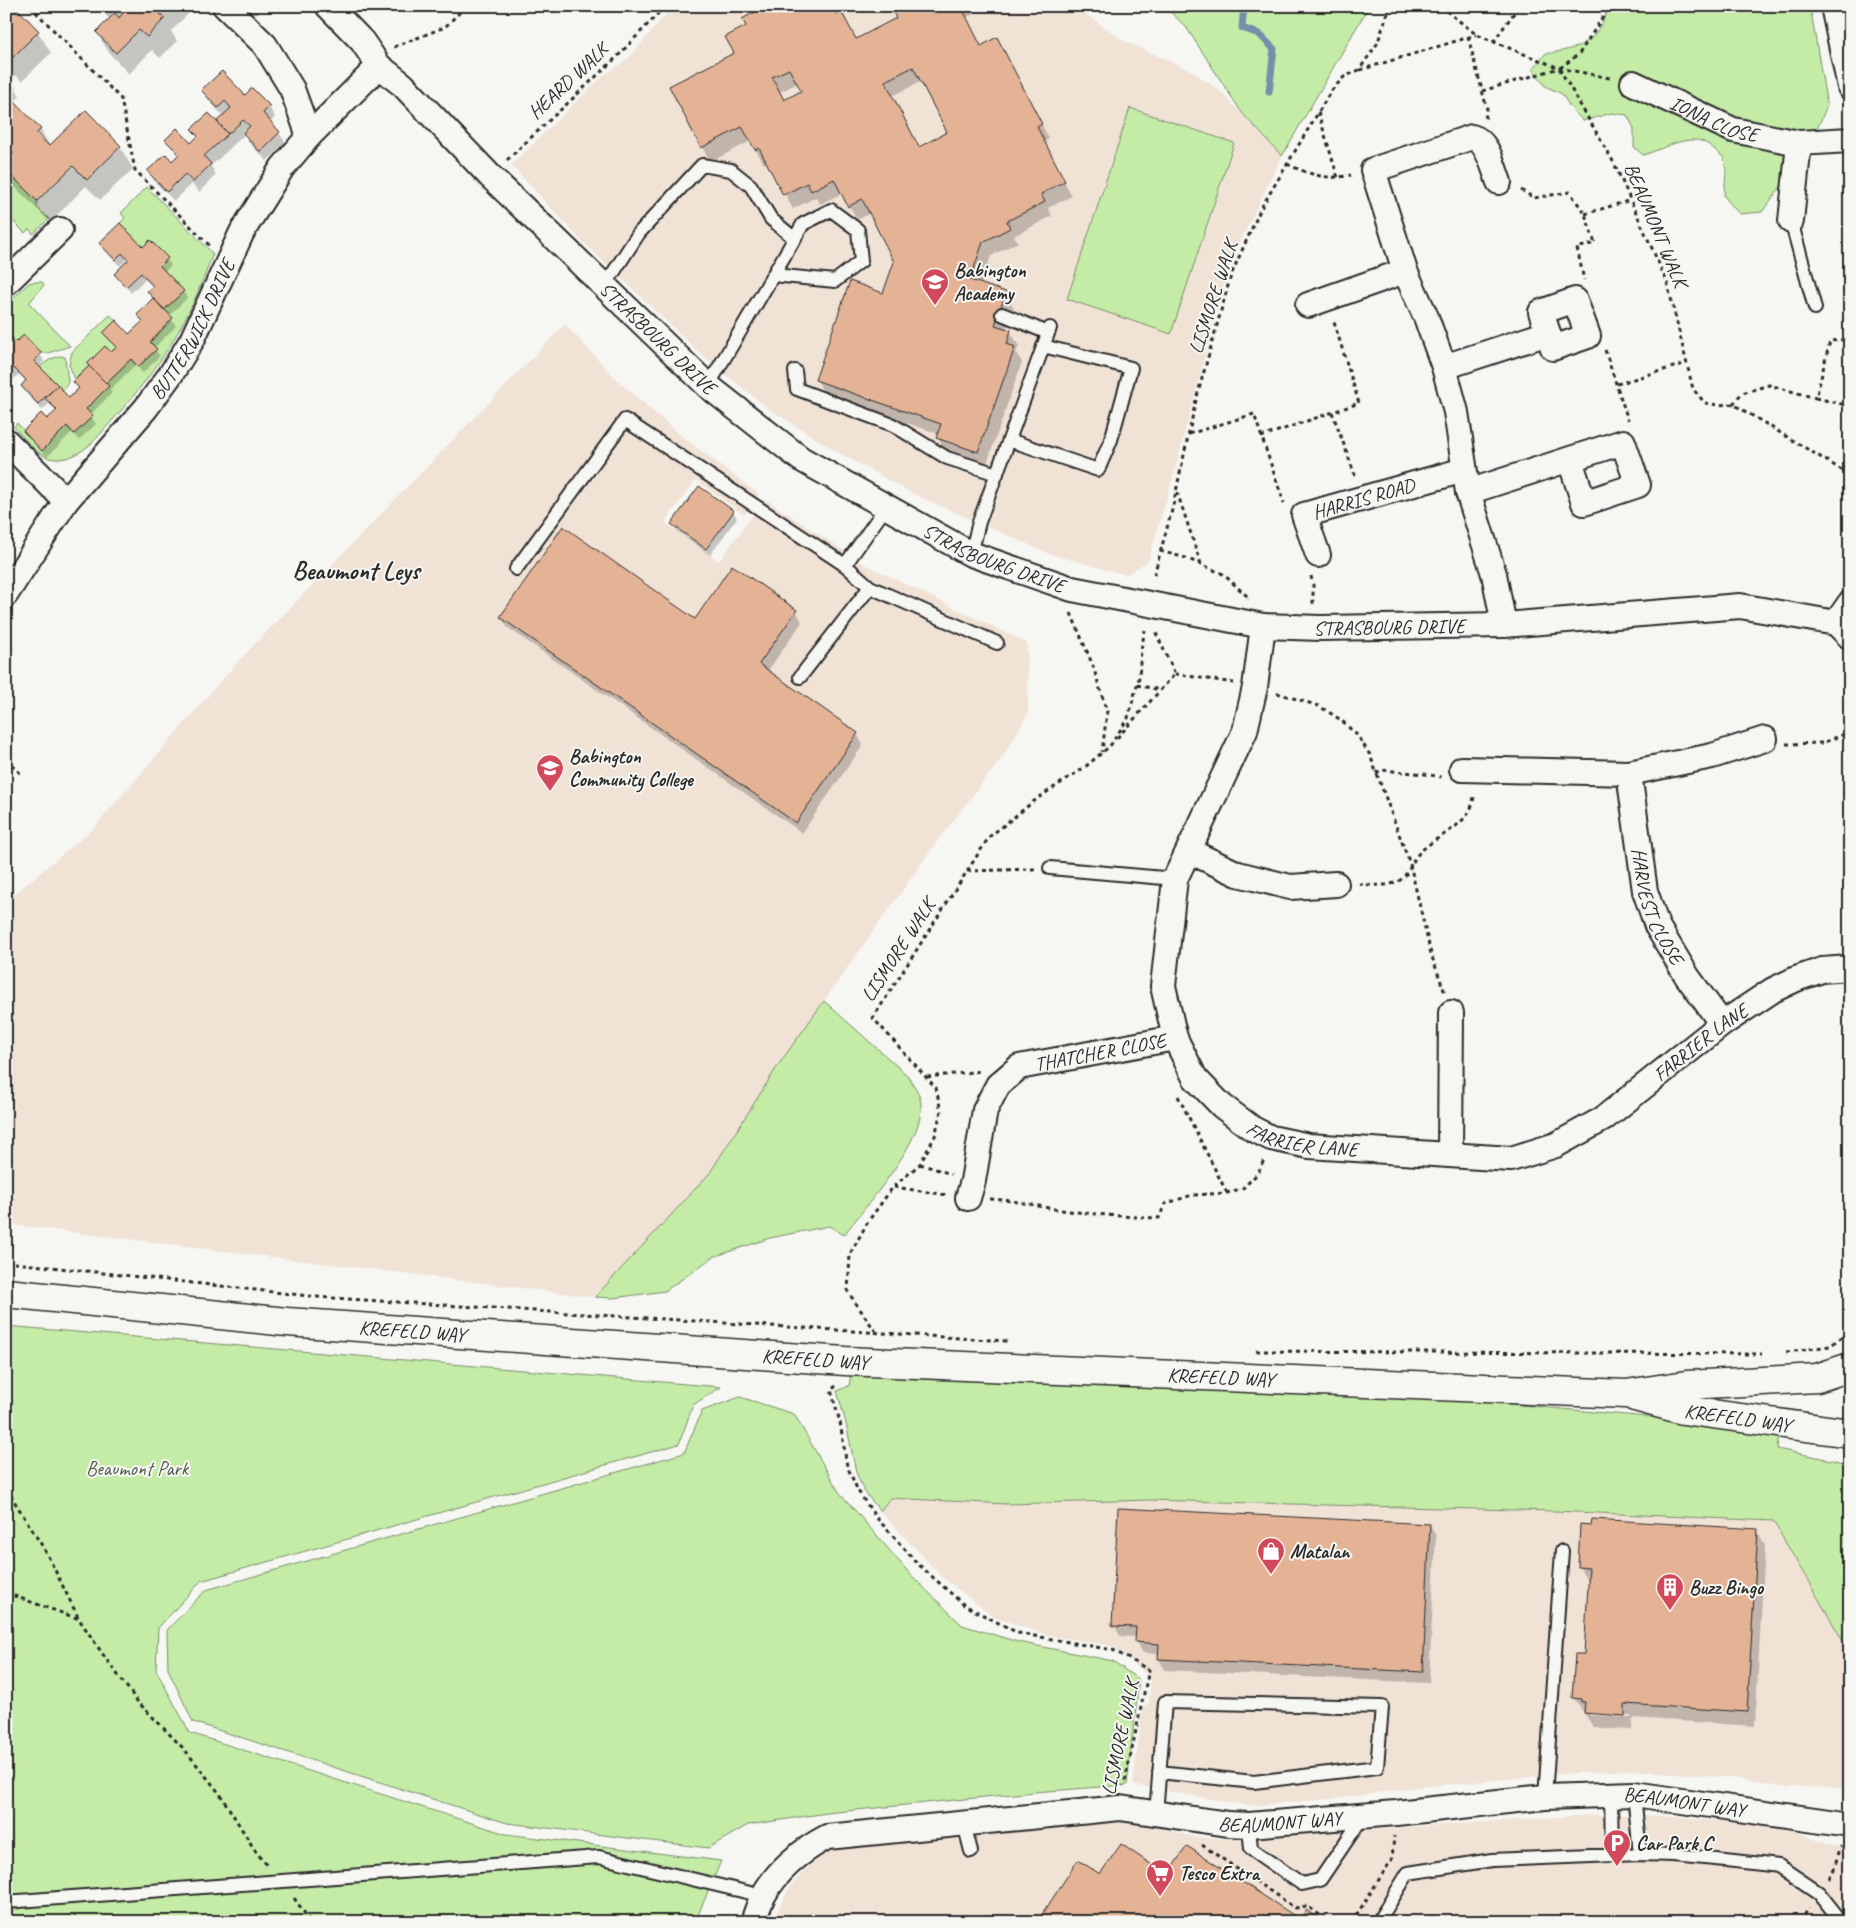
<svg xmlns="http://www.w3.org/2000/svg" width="1856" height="1928" font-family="Caveat,sans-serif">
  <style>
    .built { fill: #f1e2d6 }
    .green { fill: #c4eca7; stroke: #788c69 }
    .shadow { fill: #0003; fill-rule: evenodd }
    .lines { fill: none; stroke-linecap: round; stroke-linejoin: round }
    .stream { stroke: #738faa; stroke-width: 7 }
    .building { fill: #e4b396; stroke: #2b2b2b; fill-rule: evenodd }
    .lane-casing { stroke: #2b2b2b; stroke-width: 16 }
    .street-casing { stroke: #2b2b2b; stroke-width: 28 }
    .highway-casing { stroke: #2b2b2b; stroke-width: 31 }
    .path { stroke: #2b2b2b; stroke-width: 3; stroke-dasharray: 4 4; stroke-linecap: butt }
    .lane { stroke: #f6f6f2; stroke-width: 12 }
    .street { stroke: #f6f6f2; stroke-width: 24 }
    .highway { stroke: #f6f6f2; stroke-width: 28 }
    .labels { text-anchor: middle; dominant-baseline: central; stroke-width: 4; stroke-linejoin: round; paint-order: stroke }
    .street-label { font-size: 20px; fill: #2b2b2b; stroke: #f6f6f2 }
    .poi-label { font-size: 20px; font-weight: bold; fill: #2b2b2b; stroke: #f6f6f2; text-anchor: start }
    .park-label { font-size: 20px; fill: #515b4a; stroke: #f6f6f2 }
    .district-label { font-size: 25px; font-weight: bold; fill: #2b2b2b; stroke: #f6f6f2 }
  </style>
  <rect width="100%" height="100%" fill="#f6f6f2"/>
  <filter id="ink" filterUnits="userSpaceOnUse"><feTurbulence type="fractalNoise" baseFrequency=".02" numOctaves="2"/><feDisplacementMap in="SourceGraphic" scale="10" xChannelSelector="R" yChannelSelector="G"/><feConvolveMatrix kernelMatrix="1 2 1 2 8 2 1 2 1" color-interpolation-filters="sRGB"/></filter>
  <g filter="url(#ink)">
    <path class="built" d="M673,6H1074L1125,41L1192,71L1219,90L1282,156L1228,267L1174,474L1148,561L1126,575L1050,554L913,494L834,450L766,407L704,357L580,239L511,165L604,75L629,58Z
      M565,324L619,382L684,438L759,494L744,515L696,480L665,522L719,561L765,499L864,564L1027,643L1028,713L1004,755L936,843L779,1064L709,1174L595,1297L6,1224V901L94,828L233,667Z
      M890,1498L1006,1504L1151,1500L1363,1506L1554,1511L1773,1521L1850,1653V1788L1787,1787L1724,1777L1630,1770L1562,1774L1418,1787L1342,1798L1250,1806L1133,1785L1142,1710L1149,1702L1151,1678L1112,1646L1047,1635L994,1617L942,1577L880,1511Z
      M1589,1815H1650L1784,1827L1850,1853V1922H771L790,1887L813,1861L836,1849L867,1843L1113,1819L1144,1824L1194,1837L1233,1839Z"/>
    <path class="green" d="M1164,6H1369L1282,156L1242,113L1186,27Z
      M1609,6H1810L1827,106L1817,129L1790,161L1782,185L1762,212L1739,214L1724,196L1726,173L1724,158C1718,153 1709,143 1701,141C1683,136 1661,150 1643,155L1634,147V128L1627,115L1612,113L1583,121L1570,107L1562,94L1545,86L1533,69L1545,54C1582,48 1596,44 1609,6Z
      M1130,108L1234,143L1171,334L1067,299Z
      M6,170L37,201V207L49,219L33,234L29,229L25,233L6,214Z
      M147,187L213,254C204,277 196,299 184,321C165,358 138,392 110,423C101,433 92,445 80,452C72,457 65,459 55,459C38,458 25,438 14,427L17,423L42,450L67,426L74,434L93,416L86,409L109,386L106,383L131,359L138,367L157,349L150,342L173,318L164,310L184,291L160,266L168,258L150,240L143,247L120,223L125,218L121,213Z
      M33,282H42L44,285L29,303L70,346L48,353H41L24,335L16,342L6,332V305L29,283Z
      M110,315L116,320L103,333L117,347L111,352L105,346L88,363L89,366L75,379L69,365L72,352Z
      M60,356L65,357L68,382L63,391L39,367L51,359Z
      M824,1001L908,1076C914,1085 919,1092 921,1103C925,1141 866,1205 844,1235L829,1226L770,1238L713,1257L665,1291L613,1298L595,1297L709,1174L779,1064Z
      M6,1326L721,1387L693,1405L679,1444L201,1581L158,1628L156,1670L190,1733L506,1834L721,1861L695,1922H6Z
      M851,1373L1393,1393L1658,1418L1779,1435L1777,1449L1836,1461L1850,1467V1653L1773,1521L1554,1511L1363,1506L1151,1500L1006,1504L890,1498L880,1511L864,1491L856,1472L846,1423L837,1391L849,1386Z
      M740,1397L794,1414L839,1492L911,1575L962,1625L1018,1642L1113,1661L1139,1680L1127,1785L1034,1792L827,1813L748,1825L708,1848L507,1823L193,1722L168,1669L167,1630L206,1590L684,1453L702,1411Z"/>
    <path class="shadow" d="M6,6L38,32L51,53L22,81L16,75L11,80L20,96L14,102L40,129L50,146L86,112L120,147L133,169L100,200L86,186L50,222L15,187L6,171Z
      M99,6H190L192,10L171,31L177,41L160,58L152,50L129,74L110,54L97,33L110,20Z
      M892,6H989L966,18L981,47L1005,53L1049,139L1044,142L1072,196L1048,208L1052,216L1014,236L1018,242L991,256L981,285L1005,293L1014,308L1006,330L1010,331L1019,346L1016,353L1022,362L986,466L946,452L938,438L939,434L825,395L817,380L884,295L896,261L871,213L857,220L843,193L820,204L816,197L793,209L768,162L764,164L751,141L710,162L671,87L836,15L856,40L898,18ZM922,81L949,133L920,148L892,96ZM798,83L803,91L784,101L780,92Z
      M203,91L245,97L269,107L275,117L270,123L279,133L286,143L267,161L250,144L245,134L211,166L216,175L199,192L192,184L174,201L155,182L149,171L172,163L179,156L167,140L191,145L198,138L193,130L217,123L224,117L209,101Z
      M150,242L167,259L171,266L164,272L183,291L187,298L169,316L176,326L154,348L160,356L143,373L135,365L110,390L112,393L90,415L96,424L79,440L72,432L47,457L29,438L25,431L47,421L57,412L49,404L42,410L26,393L22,386L27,382L19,374L6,386V333L16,344L24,336L40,354L44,361L38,367L69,399L79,390L74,382L90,366L117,349L104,333L129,336L143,323L138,315L154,300L149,292L153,287L145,279L131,293L116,274L129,262L127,259L120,266L105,250L101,243L143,249Z
      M733,511L737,518L710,555L677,531L673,524Z
      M796,611L802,622L767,672L857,734L863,745L802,833L507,627L501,617L696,621Z
      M1430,1525L1436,1536L1429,1683L1165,1670L1159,1659L1160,1654L1143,1653L1136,1642L1137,1637L1120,1636L1114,1625Z
      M1582,1525L1757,1530L1765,1545L1755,1726L1633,1718L1632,1730L1594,1728L1574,1698L1585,1656L1589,1582L1579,1567ZM1590,1713L1631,1715V1717L1590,1715Z"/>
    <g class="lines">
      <path class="stream" d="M1244,6L1242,28L1259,34L1274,49L1269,92"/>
    </g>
    <path class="building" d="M6,6H15L39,31L9,61L6,58Z
      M116,6H162L157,11L165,18L147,37L139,30L116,53L96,32L115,13L119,18L123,13Z
      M766,6H832L836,14L841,11L856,39L896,18L890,6H961L981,46L997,37L1042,124L1037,127L1065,181L1041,194L1045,202L1007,221L1010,228L983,242L970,280L1006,292L995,325L1011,330L1007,344L1015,347L978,452L936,438L941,424L815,380L850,281L883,293L894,262L862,199L848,207L834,179L811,191L807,183L783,195L759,148L755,150L742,127L701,148L669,86L734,53L725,37L746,26L742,19ZM913,67L947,132L919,147L885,81ZM789,69L801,91L784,100L772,77Z
      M222,71L245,95L252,88L270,106L263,113L280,132L260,152L243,133L250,126L243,120L228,134L217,121L231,108L225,101L218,108L201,90Z
      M6,93L41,129L37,133L49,146L86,110L121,146L87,180L73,166L37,201L6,170V160L14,153L11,151L6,156Z
      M209,113L228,134L204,156L211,164L193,182L185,174L167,192L147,171L166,154L172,161L179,154L165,140L177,128L191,143L198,136L191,129Z
      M120,223L143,247L150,240L168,258L160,266L184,291L164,310L147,291L153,286L141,273L126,287L114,274L128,260L122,253L115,260L99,243Z
      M153,298L173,318L150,342L157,349L138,367L131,359L106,383L87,364L105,346L111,352L117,347L103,333L116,320L129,334L143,321L137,315Z
      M6,332L16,342L24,335L41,353L34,361L58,385L38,404L21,386L26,380L14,368L6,375Z
      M89,366L109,386L86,409L93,416L74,434L67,426L42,451L23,431L41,413L47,419L57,410L45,398L58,385L69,398L79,388L73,382Z
      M699,486L734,511L706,549L671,524Z
      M563,526L695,619L732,565L797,610L759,664L858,733L796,823L500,617Z
      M1118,1508L1430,1524L1423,1672L1158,1659L1159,1644L1135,1642L1136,1627L1112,1626Z
      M1592,1519L1758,1529L1747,1712L1625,1704V1716L1584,1713L1585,1702H1581V1699L1572,1698L1575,1654H1584L1589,1568L1578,1567L1580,1524L1591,1525Z
      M1121,1844L1167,1875L1187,1846L1304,1922H1037L1078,1860L1100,1874Z
      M1306,1910L1323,1922H1304L1300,1919Z"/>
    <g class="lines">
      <g class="lane-casing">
        <path id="lane" d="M1791,221L1815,308
          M604,287L639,233L702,165L731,170L751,186L771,219L795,239
          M1002,314L1048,333
          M795,371L797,389L893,425L947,458L997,474
          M708,386L803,224L831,210L858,230L861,261L835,281L773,275
          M1009,440L1098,470L1111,440L1131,368L1043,346
          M971,554L979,522L1050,328
          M516,569L625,420L845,565
          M870,587L997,643
          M800,677L870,587L845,565L886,507
          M1050,868L1175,879
          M1634,1794L1640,1854
          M1611,1796L1612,1855
          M1545,1797L1562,1551
          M1156,1814L1165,1702L1382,1707L1377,1767L1254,1782L1159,1772
          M964,1824L971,1851
          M1249,1825L1251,1849L1302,1884L1320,1880L1364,1815
          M6,1902L599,1857L763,1896
          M1378,1922L1408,1873L1492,1860L1640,1854L1674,1855L1735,1861L1779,1866L1819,1893L1838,1917L1839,1922"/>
      </g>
      <g class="street-casing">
        <g id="street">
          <path d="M225,6L265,45L292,89L309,136"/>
          <path id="s1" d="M328,6L362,41L379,66L403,85L490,176L708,386L801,459L971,554L1072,589L1263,626L1320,628L1504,625L1740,606L1836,623L1850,637"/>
          <path d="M1833,6L1850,87"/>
          <path id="s2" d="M1633,83L1733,130L1799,143L1850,140"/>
          <path d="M1499,182C1493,167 1488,141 1472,137L1373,170L1405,271L1426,317L1444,367L1456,412L1468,492L1494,574L1504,625"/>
          <path d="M1791,221L1799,143"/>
          <path d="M6,283L60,230"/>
          <path d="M1308,305L1405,271"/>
          <path d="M1444,367L1548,333L1541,312L1575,300L1588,336L1553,348L1548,333"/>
          <path d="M6,441L66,501"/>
          <path d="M1468,492L1623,442L1638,485L1584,503L1570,460"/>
          <path id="s3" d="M1318,555L1304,515L1464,470"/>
          <path id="s4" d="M6,594L66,501L146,408L171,374L192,340L242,232L282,168L309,136L379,66"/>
          <path d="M1836,623L1850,603"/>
          <path id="s5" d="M1263,626L1255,687L1245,731L1175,879L1163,986L1175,1038L1195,1078L1222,1106L1253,1129L1271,1138L1309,1146L1511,1159L1556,1145L1603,1119L1722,1024L1773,990L1796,979L1822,970L1850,968"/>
          <path id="s6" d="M1462,769L1629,773L1645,891L1657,926L1687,976L1722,1024"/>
          <path d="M1629,773L1712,756L1765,739"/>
          <path d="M1189,851L1238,874L1290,887L1336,884"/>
          <path d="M1450,1154L1451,1013"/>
          <path id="s7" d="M968,1198L973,1181L985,1110L998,1085L1019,1067L1175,1038"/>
          <path id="s8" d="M753,1922C756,1913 759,1904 763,1896C778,1869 801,1851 827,1837L1120,1808L1228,1824L1249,1825L1396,1813L1545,1797L1634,1794L1850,1825"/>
        </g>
      </g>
      <g class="highway-casing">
        <g id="highway">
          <path id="s9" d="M6,1293L287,1322L845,1361L1626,1394L1686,1385L1817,1378L1850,1367"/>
          <path id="s10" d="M1635,1397L1683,1410L1850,1433"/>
        </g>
      </g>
      <path class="path" d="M30,6L121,99L135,170L210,246
        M473,6L486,9
        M1440,6L1477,35L1559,68L1614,163L1667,282L1693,389L1705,403L1718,405L1733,404L1850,475
        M1468,37L1487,109L1485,119
        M1493,42L1519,6
        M394,47L445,27L466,6
        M1560,68L1579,54L1610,6
        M1360,70L1476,35
        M1482,91L1559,68L1610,78
        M1318,112L1338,178
        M507,160L618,56L665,6
        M1287,164C1308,174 1328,181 1351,175
        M1521,190L1534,198L1570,192L1585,214L1595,243L1577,248L1584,280
        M1585,214L1631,200
        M1605,350L1628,420
        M1617,384L1687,363
        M1816,398L1850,406
        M1733,404L1742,393L1769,385L1816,398L1830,341L1850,339
        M1332,412L1356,478
        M1189,434L1254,414L1284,503
        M1261,437L1359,403L1333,319
        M1177,492L1201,564
        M1160,551L1186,558L1223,574L1248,597V600
        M1154,575L1172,510L1196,400L1231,275L1261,208L1331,91L1344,77L1359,70L1377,44L1388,13V6
        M1311,576L1313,585V605
        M1071,613L1093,666L1107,712L1102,752
        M1175,674L1234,683
        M1137,685L1160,690
        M1277,693L1319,706L1341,720L1358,736L1370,755L1410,864L1431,954L1445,993
        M1117,738L1175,674L1156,633V629
        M1786,744L1822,743L1850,732
        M6,759L22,775
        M1376,773L1382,770L1425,774L1441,777
        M967,871L1035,869
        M1359,884C1370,885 1386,887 1397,882C1409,876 1411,861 1420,852C1439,833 1474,825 1474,793
        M927,1077L981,1071
        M1178,1096L1227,1193
        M920,1164L951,1174
        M894,1187L947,1195
        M990,1199C1014,1200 1032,1205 1055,1209C1089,1214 1125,1217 1159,1218L1165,1204L1192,1195L1227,1193L1243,1188L1258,1173L1264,1160
        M6,1262L318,1297L1007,1341
        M876,1332L848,1292L850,1254L869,1220L893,1187L920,1164L935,1136L941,1111L936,1088L873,1018L989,837L1038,798L1085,767L1110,746L1128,718L1139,678L1141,649L1145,630
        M1256,1351L1762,1354
        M1786,1352L1830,1346L1850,1331
        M836,1386L831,1390L840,1422L847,1466L858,1491L875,1516L918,1564L964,1605L1018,1633L1113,1650L1149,1670L1124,1786
        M6,1488L46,1552L79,1619L104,1656L137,1701L185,1750L220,1794L256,1852L268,1866
        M6,1593L79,1619
        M1202,1845L1295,1908L1307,1906L1324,1918L1326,1922
        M1829,1878L1833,1872L1841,1847
        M294,1898L311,1922
        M1352,1922L1392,1859L1394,1836
        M1800,1922L1809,1908"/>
      <use href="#lane" class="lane"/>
      <use href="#street" class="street"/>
      <use href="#highway" class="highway"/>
    </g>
  </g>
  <defs>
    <g id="school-pin" transform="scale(1.4375)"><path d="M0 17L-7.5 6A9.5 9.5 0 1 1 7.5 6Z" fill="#d1495b" stroke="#f6f6f2"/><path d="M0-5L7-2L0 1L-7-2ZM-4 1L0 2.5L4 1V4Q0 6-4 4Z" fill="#fff"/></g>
    <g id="shop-pin" transform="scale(1.4375)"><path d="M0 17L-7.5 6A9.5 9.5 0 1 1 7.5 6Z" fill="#d1495b" stroke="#f6f6f2"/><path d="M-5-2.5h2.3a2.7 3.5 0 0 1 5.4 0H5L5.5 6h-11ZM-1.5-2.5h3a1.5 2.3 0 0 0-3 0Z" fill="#fff"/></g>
    <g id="building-pin" transform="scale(1.4375)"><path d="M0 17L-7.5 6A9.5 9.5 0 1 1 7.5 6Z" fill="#d1495b" stroke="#f6f6f2"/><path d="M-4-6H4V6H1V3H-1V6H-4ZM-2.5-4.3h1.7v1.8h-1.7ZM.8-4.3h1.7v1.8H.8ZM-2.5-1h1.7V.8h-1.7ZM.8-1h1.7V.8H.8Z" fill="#fff"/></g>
    <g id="parking-pin" transform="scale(1.4375)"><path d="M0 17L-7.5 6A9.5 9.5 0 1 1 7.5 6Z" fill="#d1495b" stroke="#f6f6f2"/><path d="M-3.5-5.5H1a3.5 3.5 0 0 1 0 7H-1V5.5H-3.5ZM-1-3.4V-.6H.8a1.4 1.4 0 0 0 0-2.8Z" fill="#fff"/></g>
    <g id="supermarket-pin" transform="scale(1.4375)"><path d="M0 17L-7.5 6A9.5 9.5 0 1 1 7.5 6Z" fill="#d1495b" stroke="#f6f6f2"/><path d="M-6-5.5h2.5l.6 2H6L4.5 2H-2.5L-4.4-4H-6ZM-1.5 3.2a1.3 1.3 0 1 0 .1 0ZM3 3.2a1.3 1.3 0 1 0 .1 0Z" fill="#fff"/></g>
  </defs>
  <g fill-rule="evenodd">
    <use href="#school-pin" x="935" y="282"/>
    <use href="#school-pin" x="550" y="768"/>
    <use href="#shop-pin" x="1271" y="1551"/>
    <use href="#building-pin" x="1670" y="1587"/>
    <use href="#parking-pin" x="1617" y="1843"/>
    <use href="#supermarket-pin" x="1160" y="1873"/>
  </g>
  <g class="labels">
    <g class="street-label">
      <text transform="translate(568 81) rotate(-43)">HEARD WALK</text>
      <text stroke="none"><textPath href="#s2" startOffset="89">IONA CLOSE</textPath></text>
      <text transform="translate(1656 225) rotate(67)">BEAUMONT WALK</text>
      <text transform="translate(1213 297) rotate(-72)">LISMORE WALK</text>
      <text stroke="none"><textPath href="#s4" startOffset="325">BUTTERWICK DRIVE</textPath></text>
      <text stroke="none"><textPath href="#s1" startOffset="469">STRASBOURG DRIVE</textPath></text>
      <text stroke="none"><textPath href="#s3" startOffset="104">HARRIS ROAD</textPath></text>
      <text stroke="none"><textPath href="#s1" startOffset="874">STRASBOURG DRIVE</textPath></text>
      <text stroke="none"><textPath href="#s1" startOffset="1279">STRASBOURG DRIVE</textPath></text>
      <text stroke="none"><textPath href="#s6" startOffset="304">HARVEST CLOSE</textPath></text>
      <text transform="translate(898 950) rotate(-57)">LISMORE WALK</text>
      <text stroke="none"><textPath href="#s5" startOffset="1040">FARRIER LANE</textPath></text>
      <text stroke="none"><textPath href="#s7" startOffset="228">THATCHER CLOSE</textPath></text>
      <text stroke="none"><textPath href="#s5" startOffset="605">FARRIER LANE</textPath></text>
      <text stroke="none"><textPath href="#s9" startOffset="408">KREFELD WAY</textPath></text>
      <text stroke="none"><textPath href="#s9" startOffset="812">KREFELD WAY</textPath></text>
      <text stroke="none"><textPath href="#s9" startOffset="1218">KREFELD WAY</textPath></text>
      <text stroke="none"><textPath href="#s10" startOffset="105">KREFELD WAY</textPath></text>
      <text transform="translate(1120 1737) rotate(-78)">LISMORE WALK</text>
      <text stroke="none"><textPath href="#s8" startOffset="978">BEAUMONT WAY</textPath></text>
      <text stroke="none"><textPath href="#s8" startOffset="572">BEAUMONT WAY</textPath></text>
    </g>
    <g class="poi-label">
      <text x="954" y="270">Babington<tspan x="954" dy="23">Academy</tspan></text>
      <text x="569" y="756">Babington<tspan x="569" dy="23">Community College</tspan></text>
      <text x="1290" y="1551">Matalan</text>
      <text x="1689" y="1587">Buzz Bingo</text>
      <text x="1636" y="1843">Car Park C</text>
      <text x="1179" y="1873">Tesco Extra</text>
    </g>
    <g class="park-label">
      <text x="137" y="1468">Beaumont Park</text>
    </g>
    <g class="district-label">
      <text x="356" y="571">Beaumont Leys</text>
    </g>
  </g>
  <rect width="1856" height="1928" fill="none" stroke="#f6f6f2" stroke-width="25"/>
  <rect x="12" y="12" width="1831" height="1903" fill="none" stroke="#2b2b2b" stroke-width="2" filter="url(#ink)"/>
</svg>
